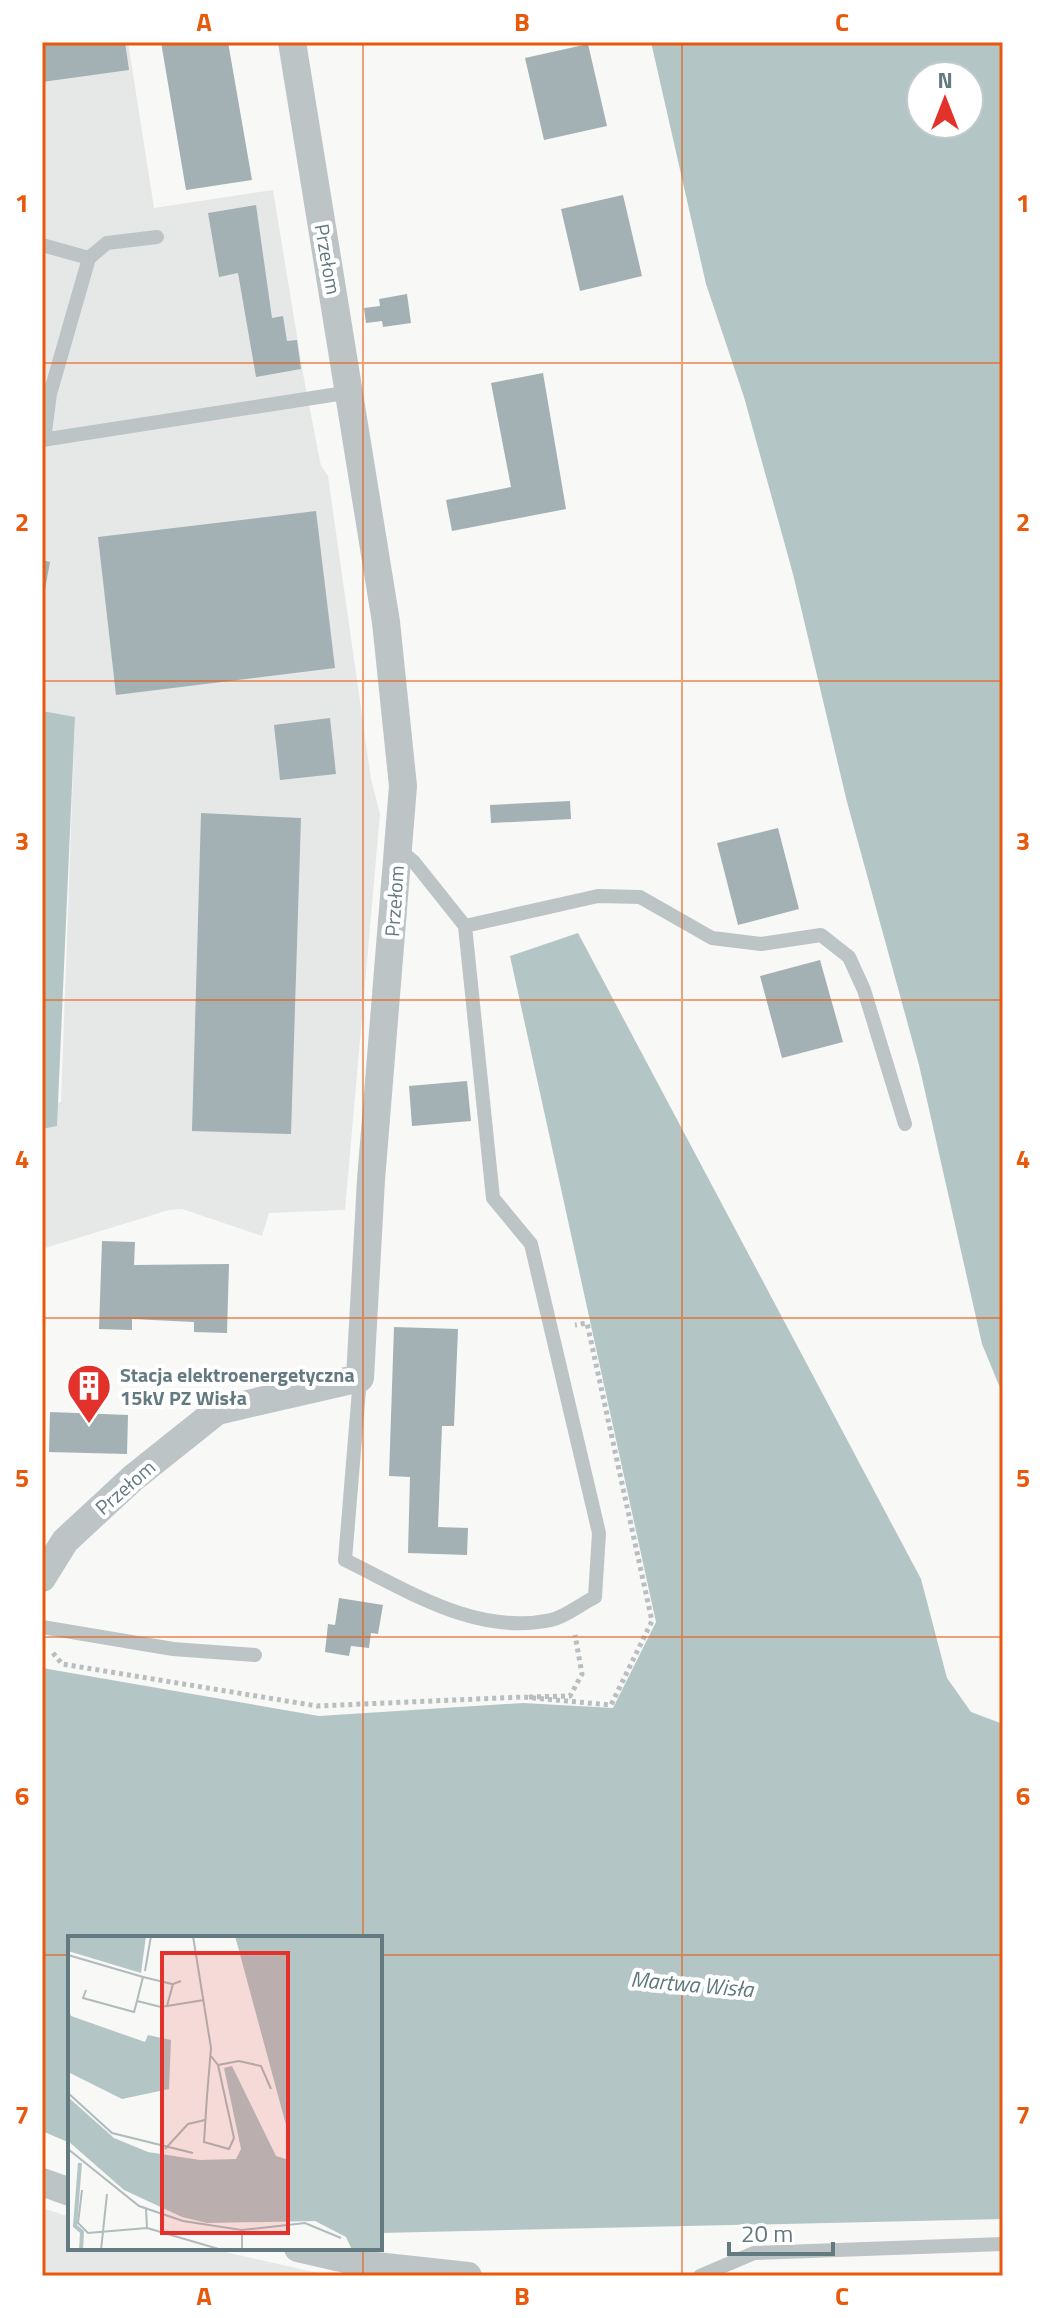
<svg xmlns="http://www.w3.org/2000/svg" width="1045" height="2318" font-family="'Titillium Web',sans-serif">
  <style>
    .built { fill: #e6e8e7 }
    .water { fill: #b4c5c6; fill-rule: evenodd }
    .building { fill: #a3b0b4 }
    .lines { fill: none; stroke-linecap: round; stroke-linejoin: round }
    .path { stroke: #b9bec0; stroke-width: 5; stroke-dasharray: 4 4; stroke-linecap: butt }
    .service { stroke: #bcc4c6; stroke-width: 14 }
    .minor { stroke: #bcc4c6; stroke-width: 28 }
    .grid { fill: none; stroke: #e8590c; stroke-width: 2; stroke-opacity: 0.55 }
    .labels { text-anchor: middle; dominant-baseline: central; stroke-width: 8; stroke-linejoin: round; paint-order: stroke }
    .street-label { font-size: 20px; fill: #637a81; stroke: #fff }
    .poi-label { font-size: 20px; font-weight: bold; fill: #637a81; stroke: #fff; text-anchor: start }
    .water-label { font-size: 22px; font-style: italic; fill: #5e787b; stroke: #fff }
    .inset-river { fill: none; stroke: #b4c5c6; stroke-width: 4 }
    .inset-road { fill: none; stroke: #afbbbc; stroke-width: 2 }
    .view { fill: #e3322b; fill-opacity: 0.15; stroke: #e3322b; stroke-width: 4 }
    .inset-edge { fill: none; stroke: #637a81; stroke-width: 4 }
    .neatline { fill: none; stroke: #e8590c; stroke-width: 3 }
    .grid-label { font-size: 26px; text-anchor: middle; font-weight: bold; fill: #e8590c }
  </style>
  <rect width="100%" height="100%" fill="#f8f8f6"/>
  <path class="built" d="M42,42H128L154,208L273,190L304,379L321,466L328,476L371,779L380,814L345,1210L269,1213L262,1236L182,1209L169,1210L42,1249V1108L61,1102L75,718L42,711Z
    M42,2208L70,2217V2248H208L331,2276H42Z"/>
  <path class="water" d="M651,42H1003V1395L982,1344L919,1065L847,802L793,574L744,397L706,284ZM921,76H969V124H921Z
    M42,711L75,717L57,1126L42,1129Z
    M578,933L921,1579L947,1678L971,1712L1003,1724V2219L380,2233V1938H70V2143L42,2131V1668L319,1716L523,1703L613,1708L656,1622L510,956Z"/>
  <path class="building" d="M42,42H125L129,70L42,82Z
    M161,42H228L252,180L186,190Z
    M588,44L607,126L544,140L525,58Z
    M623,195L642,276L580,291L561,209Z
    M256,205L272,318L283,316L287,341L297,340L301,369L256,377L238,273L219,277L208,213Z
    M407,294L411,323L383,327L382,321L366,323L364,308L380,306L379,299Z
    M543,373L566,509L452,531L446,500L511,487L491,383Z
    M316,511L335,668L116,695L98,537Z
    M42,560L50,562L44,595H42Z
    M330,718L336,774L280,780L274,725Z
    M570,801L571,819L491,823L490,805Z
    M201,813L301,818L291,1134L192,1131Z
    M778,828L799,909L738,925L717,843Z
    M820,960L843,1042L782,1058L760,976Z
    M467,1081L471,1121L412,1126L409,1086Z
    M102,1241L135,1242L134,1265L229,1264L227,1333L194,1332V1322L132,1319V1330L99,1329Z
    M394,1327L458,1329L454,1426H442L438,1527L468,1528L467,1555L408,1553L410,1477L389,1476Z
    M50,1412L128,1415L127,1454L49,1452Z
    M339,1598L383,1605L378,1634L371,1633L369,1648L351,1646L349,1656L325,1652L328,1624L335,1625Z"/>
  <g class="lines">
    <path class="path" d="M53,1653L62,1664L317,1706L523,1697L611,1705L652,1621L587,1323L575,1325
      M529,1697L570,1696L582,1674L575,1635"/>
    <path class="service" d="M42,245L89,258
      M44,439L50,394L89,258L107,243L157,237
      M42,440L351,392
      M465,926L598,896L640,897L712,938L761,944L821,935L849,957L864,990L905,1124
      M360,1378L345,1560C409,1591 476,1636 551,1620C565,1617 581,1604 595,1597L599,1533L531,1244L493,1198L465,926L414,862L398,849
      M42,1627L173,1649L255,1655
      M700,2276L754,2253L1003,2244"/>
    <path class="minor" d="M42,1578L65,1541L133,1478L217,1411L360,1378L371,1180L403,786L386,622L292,42
      M42,2182L70,2192
      M298,2248L376,2266L468,2276"/>
  </g>
  <path class="grid" d="M363,42V1938M682,42V2276M42,363H1003M42,681H1003M42,1000H1003M42,1318H1003M42,1637H1003M42,1955H70M380,1955H1003M363,2248V2276"/>
  <defs>
    <g id="building-pin" transform="scale(2.3)"><path d="M0 17L-7.5 6A9.5 9.5 0 1 1 7.5 6Z" fill="#e3322b" stroke="#fff"/><path d="M-4-6H4V6H1V3H-1V6H-4ZM-2.5-4.3h1.7v1.8h-1.7ZM.8-4.3h1.7v1.8H.8ZM-2.5-1h1.7V.8h-1.7ZM.8-1h1.7V.8H.8Z" fill="#fff"/></g>
  </defs>
  <g fill-rule="evenodd">
    <use href="#building-pin" x="89" y="1386"/>
  </g>
  <g class="labels">
    <g class="street-label">
      <text transform="translate(328 259) rotate(80)">Przełom</text>
      <text transform="translate(394 901) rotate(-86)">Przełom</text>
      <text transform="translate(125 1487) rotate(-41)">Przełom</text>
    </g>
    <g class="poi-label">
      <text x="120" y="1374">Stacja elektroenergetyczna<tspan x="120" dy="23">15kV PZ Wisła</tspan></text>
    </g>
    <g class="water-label">
      <text transform="translate(692 1984) rotate(5)">Martwa Wisła</text>
    </g>
  </g>
  <g transform="translate(68 1936)">
    <rect width="314" height="314" fill="#f8f8f6"/>
    <path d="M0,0H78L73,37L0,15ZM167,0H314V314H284L278,301L247,285L139,287L114,281L56,254L0,205V161L46,202L80,216L132,224L168,223L173,213L156,132L164,130L208,220L221,224V200ZM0,73L3,80L77,106L80,99L103,104L101,153L54,163L0,136Z" fill="#b4c5c6"/>
    <path class="inset-river" d="M12,227L7,290L14,296L13,314"/>
    <path class="inset-road" d="M125,0L143,112L139,160L136,206L161,213L166,202L150,129L142,119M0,19L75,41L69,65M77,35L83,0M75,41L104,48M18,54L15,62L66,76L69,65L93,71L136,64M99,70L105,48L113,45M150,129L171,125L193,130L203,153M0,157L44,197L125,217M0,213L71,270L115,285L174,294V314M97,213L120,188L137,184M14,254L10,287L20,297L79,292M78,273L79,292L154,314M174,294L237,287L273,302M33,314L39,258"/>
    <path class="view" d="M94,17H220V297H94Z"/>
    <rect width="314" height="314" class="inset-edge"/>
  </g>
  <rect width="1045" height="2318" fill="none" stroke="#ffffff" stroke-width="88"/>
  <g transform="translate(945 100)"><circle r="38" fill="#ffffff" stroke="#c1cacd" stroke-width="2"/>
  <path d="M0-6L14 30L0 20L-14 30Z" fill="#e3322b"/>
  <text y="-12" font-size="22" font-weight="bold" text-anchor="middle" fill="#637a81">N</text>
  </g>
  <path d="M729 2242v12h104v-12" fill="none" stroke="#637a81" stroke-width="4"/>
  <text x="741" y="2242" font-size="24" fill="#637a81" stroke="#ffffff" stroke-width="6" paint-order="stroke">20 m</text>
  <rect x="44" y="44" width="957" height="2230" class="neatline"/>
  <g class="grid-label">
    <text x="204" y="31">A</text>
    <text x="522" y="31">B</text>
    <text x="842" y="31">C</text>
    <text x="22" y="212">1</text>
    <text x="1023" y="212">1</text>
    <text x="22" y="531">2</text>
    <text x="1023" y="531">2</text>
    <text x="22" y="850">3</text>
    <text x="1023" y="850">3</text>
    <text x="22" y="1168">4</text>
    <text x="1023" y="1168">4</text>
    <text x="22" y="1487">5</text>
    <text x="1023" y="1487">5</text>
    <text x="22" y="1805">6</text>
    <text x="1023" y="1805">6</text>
    <text x="22" y="2124">7</text>
    <text x="1023" y="2124">7</text>
    <text x="204" y="2305">A</text>
    <text x="522" y="2305">B</text>
    <text x="842" y="2305">C</text>
  </g>
</svg>
